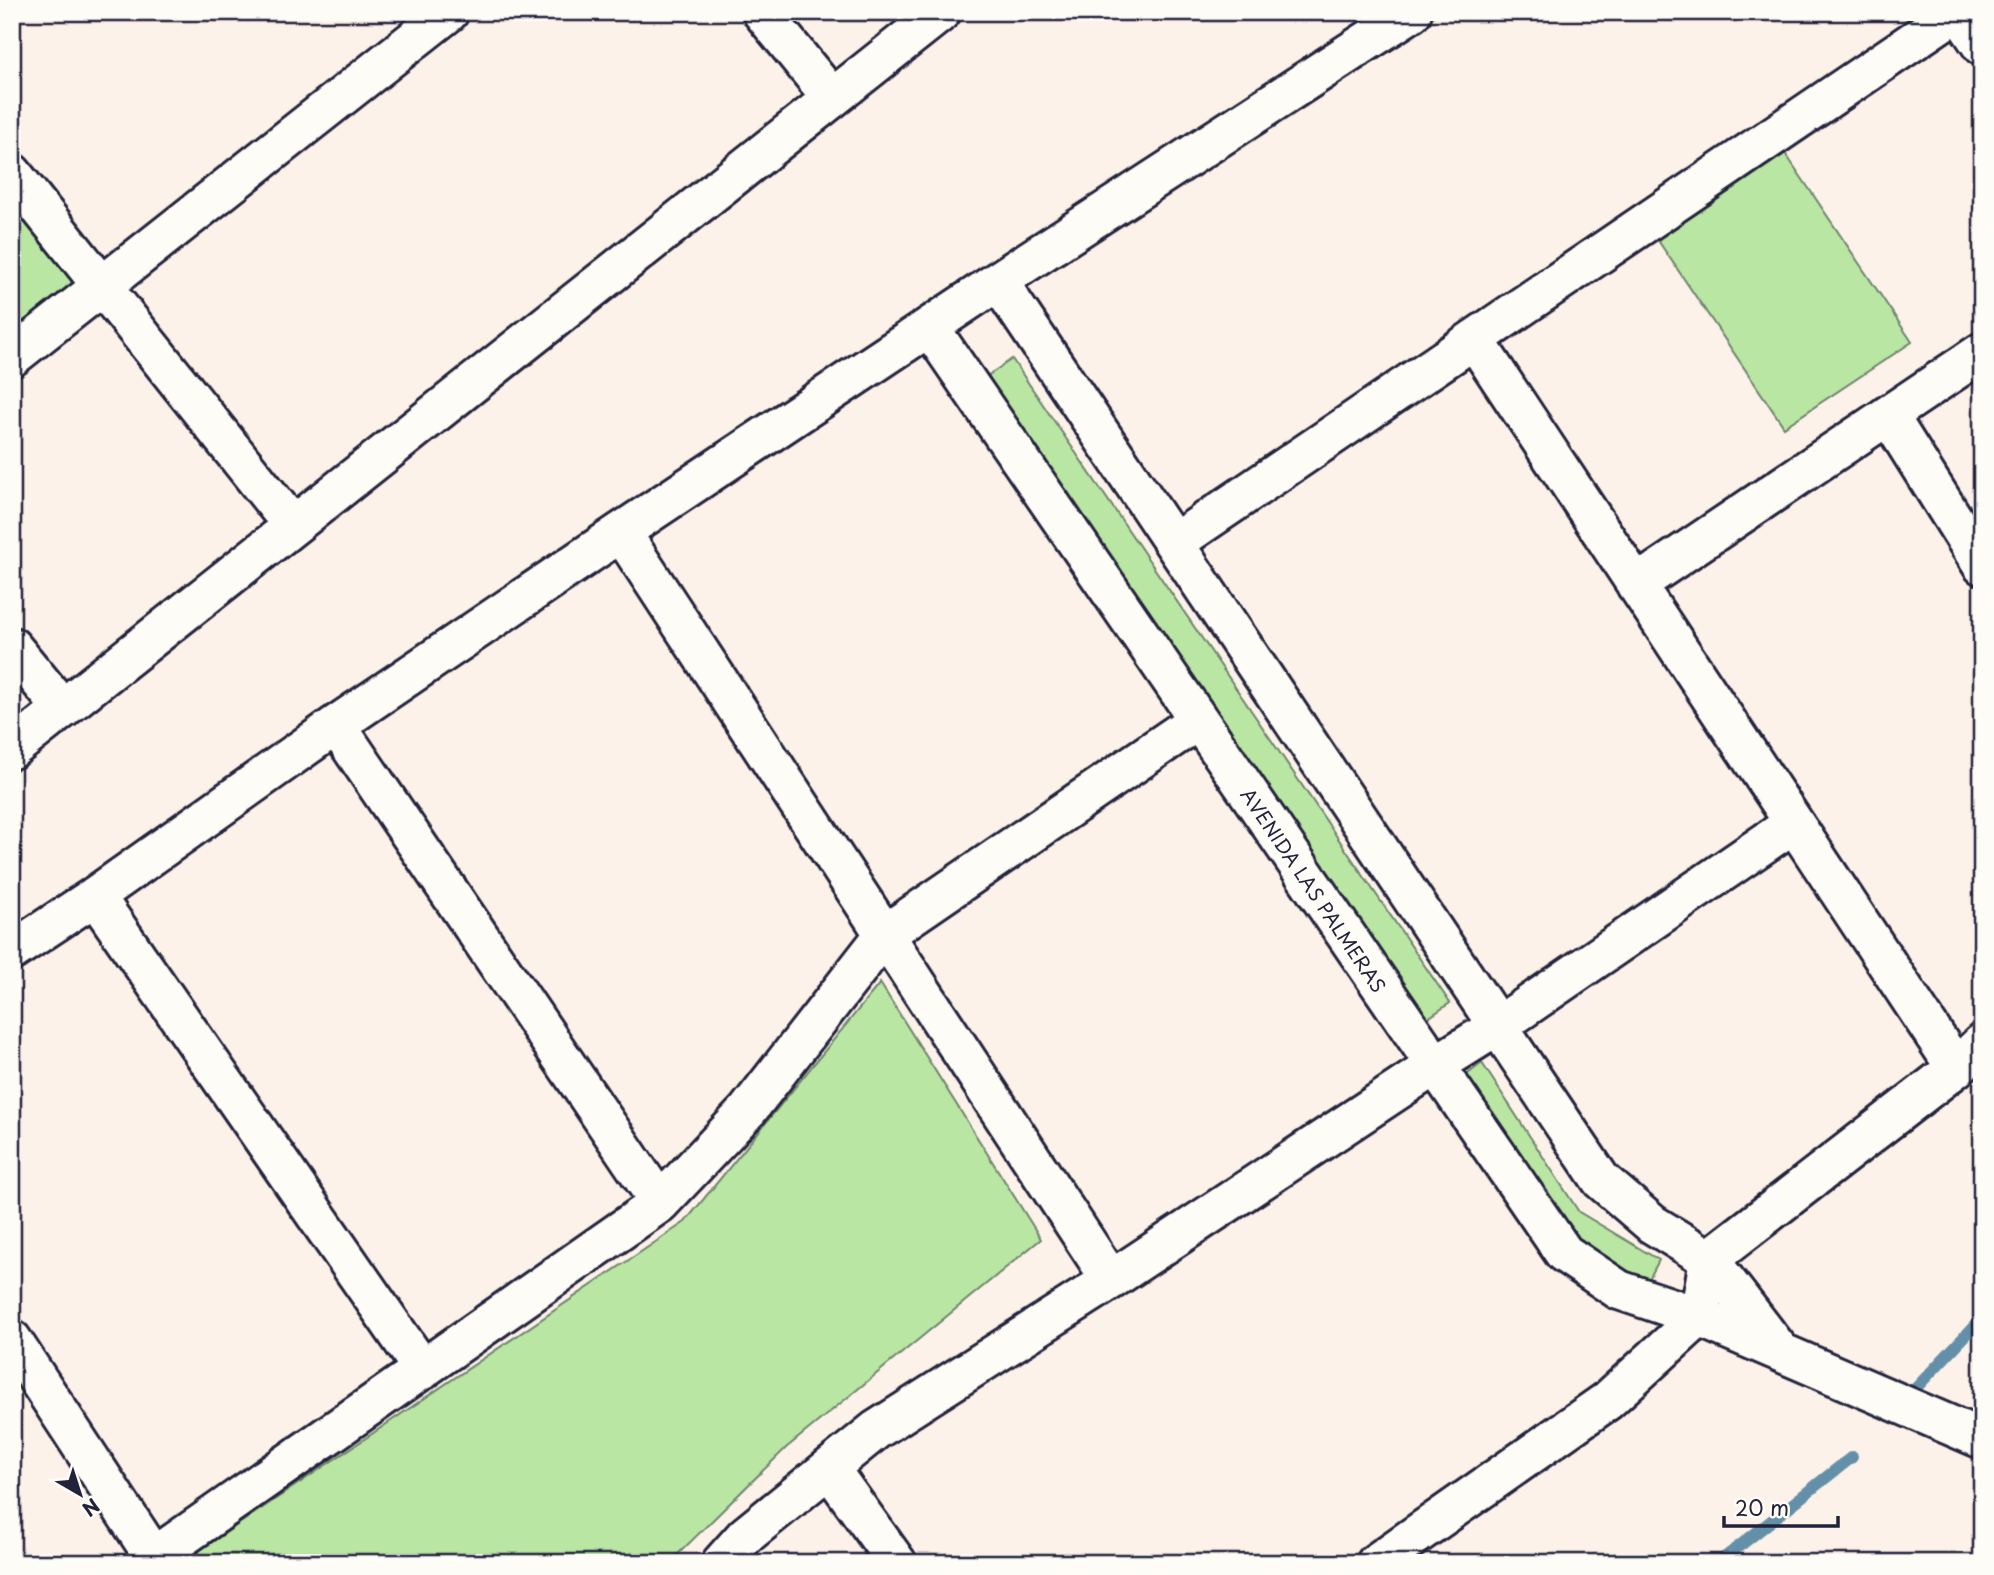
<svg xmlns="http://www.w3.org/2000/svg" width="1994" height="1575" font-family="'Playpen Sans',sans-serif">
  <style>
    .green { fill: #bae6a3; stroke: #6e846f; stroke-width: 2 }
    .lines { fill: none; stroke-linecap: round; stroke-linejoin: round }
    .stream { stroke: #6390a8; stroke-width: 12 }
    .minor-casing { stroke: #22223b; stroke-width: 44 }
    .minor { stroke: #fdfcf7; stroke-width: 38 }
    .labels { text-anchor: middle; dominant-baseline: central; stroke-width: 5; stroke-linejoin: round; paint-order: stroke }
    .street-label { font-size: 19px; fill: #22223b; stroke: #fdfcf7 }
  </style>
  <rect width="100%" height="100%" fill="#fdf2e9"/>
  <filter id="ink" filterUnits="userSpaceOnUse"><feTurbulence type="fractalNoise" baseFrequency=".0143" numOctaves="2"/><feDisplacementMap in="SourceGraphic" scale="14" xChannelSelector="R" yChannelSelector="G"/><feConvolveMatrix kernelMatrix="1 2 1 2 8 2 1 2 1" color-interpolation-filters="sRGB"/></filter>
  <g filter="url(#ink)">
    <path class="green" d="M1785,153L1912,342L1784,427L1657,239Z
      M12,205L81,288L12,344Z
      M1012,359L1450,1003L1415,1027L977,383Z
      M880,983L1041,1239L786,1448L669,1563H190L187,1559L685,1222Z
      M1482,1063L1579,1212L1659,1260L1643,1291L1568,1245L1455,1084Z"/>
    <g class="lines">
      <path class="stream" d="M1915,1389L1982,1318
        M1718,1563L1852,1457"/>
      <g class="minor-casing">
        <path id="minor" d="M762,12L832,98
          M1959,12L1982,46
          M12,173L293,526
          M998,281L1601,1180L1652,1224L1709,1259L1780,1351
          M930,328L1564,1253L1619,1290L1699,1317L1982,1439
          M1474,339L1956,1068
          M12,357L449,12
          M1888,415L1982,565
          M621,532L1111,1280
          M1174,543L1956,12
          M1636,585L1982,352
          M12,647L63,709
          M336,725L660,1203
          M12,749L941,12
          M95,896L423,1370
          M12,951L95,896L336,725L621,532L998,281L1412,12
          M12,1340L158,1563
          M829,1468L897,1563
          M154,1557L660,1203L748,1110L885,934L1198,720
          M721,1563L745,1536L876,1430L1111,1280L1434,1066L1498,1026L1794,823
          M1376,1563L1607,1401L1699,1317L1709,1259L1956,1068L1982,1043"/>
      </g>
      <use href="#minor" class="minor"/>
    </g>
  </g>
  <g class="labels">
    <g class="street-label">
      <text transform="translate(1314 890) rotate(56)">AVENIDA LAS PALMERAS</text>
    </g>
  </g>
  <rect width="1994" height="1575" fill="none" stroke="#fdfcf7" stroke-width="42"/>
  <rect x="21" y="21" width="1952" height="1533" fill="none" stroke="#22223b" stroke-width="2.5" filter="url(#ink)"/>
  <g transform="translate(80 1494) rotate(141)" stroke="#fdfcf7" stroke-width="5" paint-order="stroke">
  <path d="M0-5L12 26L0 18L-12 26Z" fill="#22223b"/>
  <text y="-10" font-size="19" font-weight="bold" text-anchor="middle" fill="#22223b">N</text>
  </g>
  <path d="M1724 1516v10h114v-10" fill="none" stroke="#22223b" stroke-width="3.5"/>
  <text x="1735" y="1516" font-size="21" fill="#22223b" stroke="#fdfcf7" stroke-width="5" paint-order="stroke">20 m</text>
</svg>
